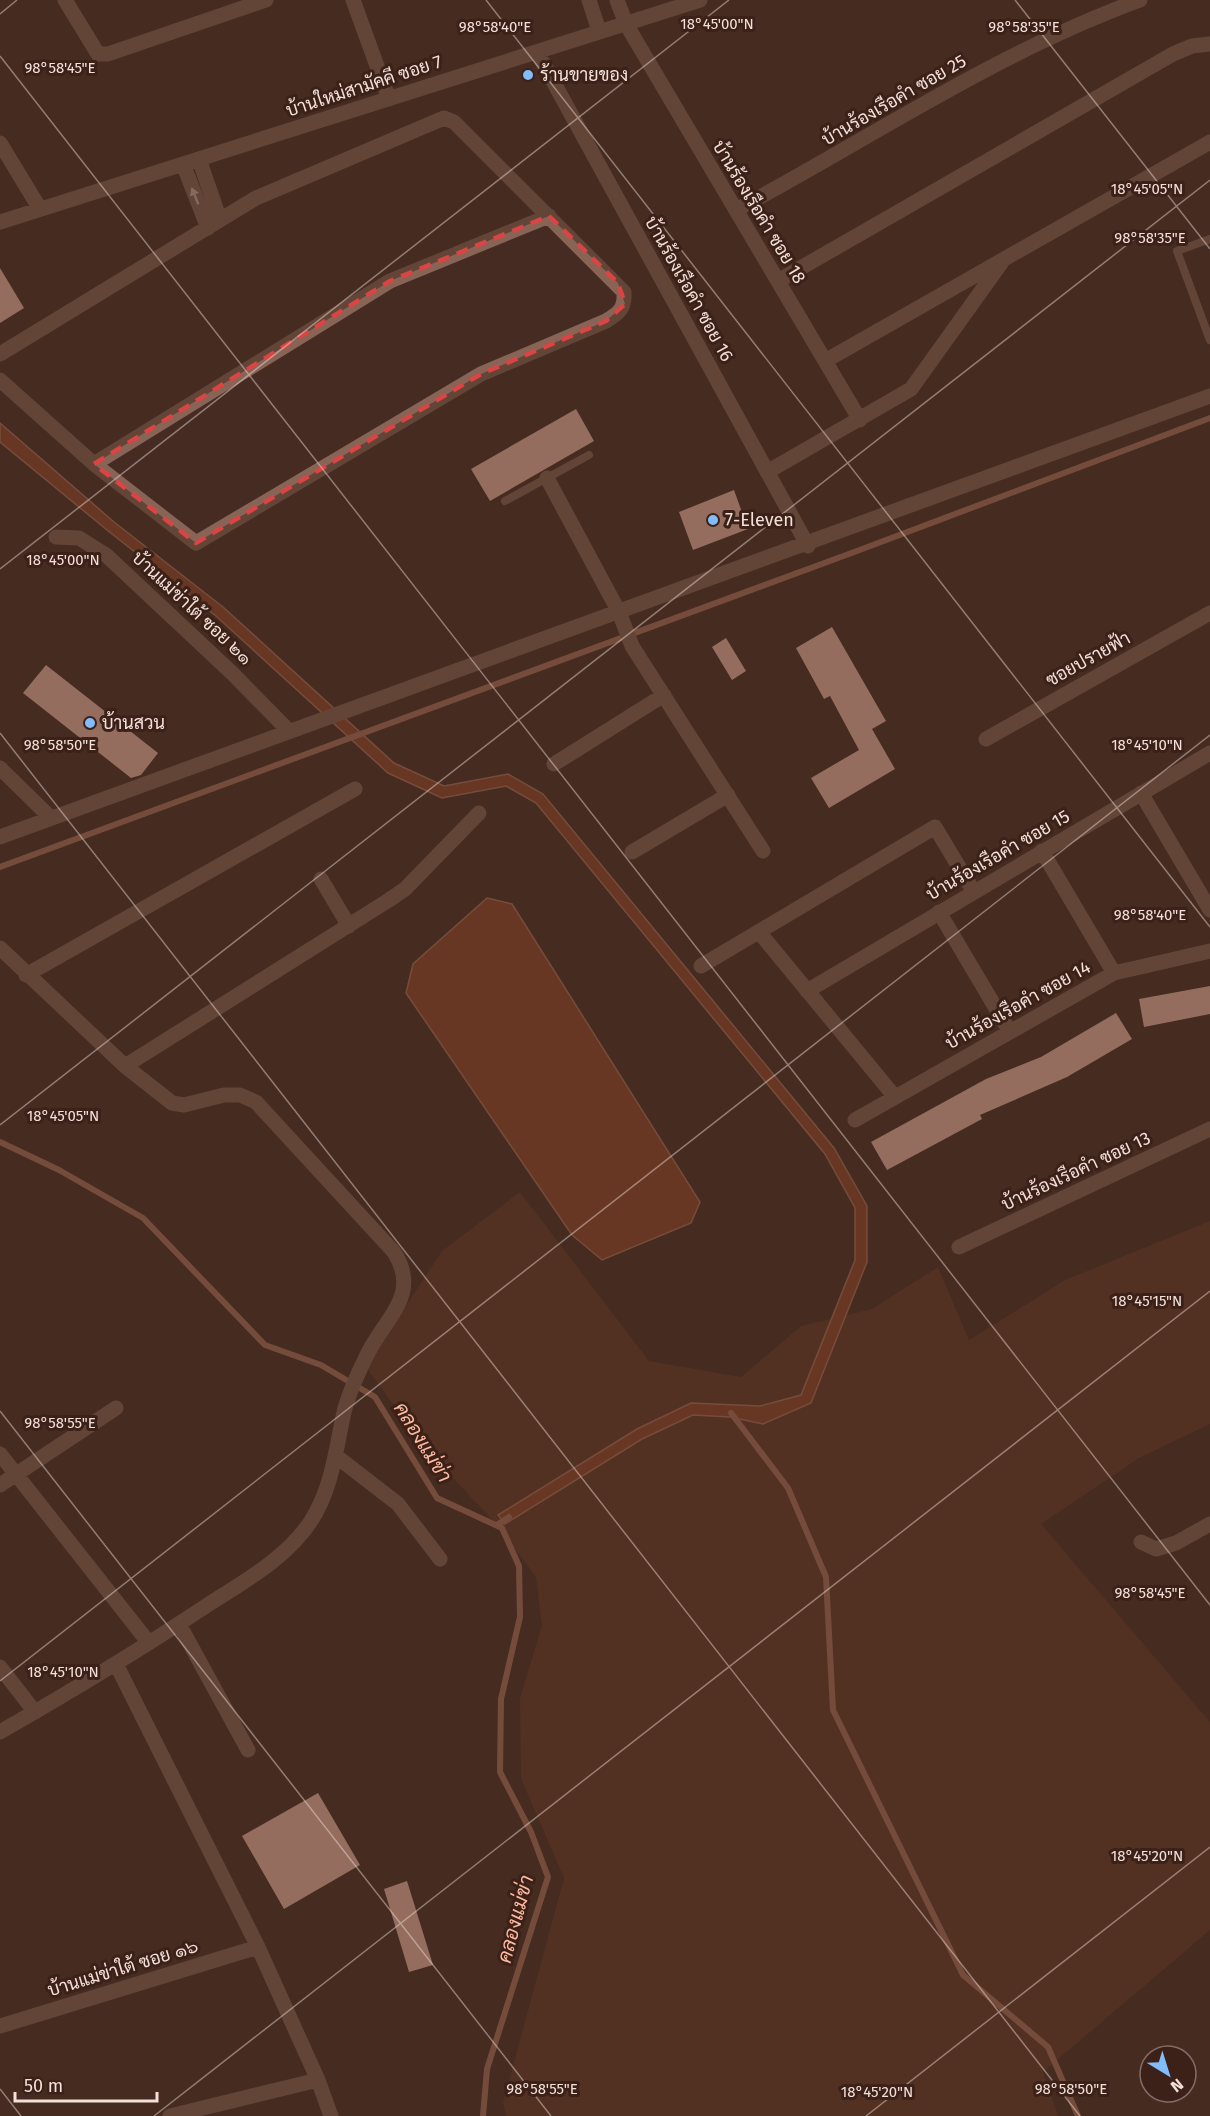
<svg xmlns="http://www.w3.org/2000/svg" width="1210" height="2116" font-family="'Fira Sans',Sarabun,sans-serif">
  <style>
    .green { fill: #633624 }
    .water { fill: #934526; stroke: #b0745c; stroke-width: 1.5 }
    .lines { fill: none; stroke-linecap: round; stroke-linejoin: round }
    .stream { stroke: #b0745c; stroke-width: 6 }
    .building { fill: #f3bda9 }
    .lane { stroke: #886456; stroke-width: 8 }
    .street { stroke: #886456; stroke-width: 15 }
    .oneway { fill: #cdb5ab }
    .marked { fill: none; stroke: #da4443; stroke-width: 4.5; stroke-dasharray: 12 8; stroke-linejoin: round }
    .ticks { fill: none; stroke: #f2e0d9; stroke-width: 1.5; stroke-opacity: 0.45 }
    .poi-dot { fill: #82bcfa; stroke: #3b2118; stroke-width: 2 }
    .labels { text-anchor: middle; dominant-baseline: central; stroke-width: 6; stroke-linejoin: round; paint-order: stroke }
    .poi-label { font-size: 18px; fill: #f2e0d9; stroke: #3b2118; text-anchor: start }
    .street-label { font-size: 18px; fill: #f2e0d9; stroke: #3b2118 }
    .water-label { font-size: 20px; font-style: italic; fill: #febaa1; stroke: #3b2118 }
    .ticks-label { font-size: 15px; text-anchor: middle; fill: #f2e0d9; stroke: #3b2118; stroke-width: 6; stroke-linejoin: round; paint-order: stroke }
  </style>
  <rect width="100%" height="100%" fill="#452b21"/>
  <path class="green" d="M520,1192L649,1361L741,1377L801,1326L872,1309L938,1267L969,1340L1065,1280L1210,1221V1424L1139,1458L1041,1524L1210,1722V1930L1043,2072L1058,2116H506L503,2103L564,1878L521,1779L520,1698L542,1626L536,1577L497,1525L423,1446L366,1367L442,1251Z"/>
  <path class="water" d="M0,423L114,522L223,607L394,763L444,786L508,774L543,794L834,1148L867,1206V1262L811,1403L763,1424L730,1417L693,1415L642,1439L505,1524L498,1515L637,1429L691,1403L760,1406L801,1395L855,1260V1208L825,1154L536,803L506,786L442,798L388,773L216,616L107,530L0,442Z
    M487,898L512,904L700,1202L691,1223L602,1260L572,1235L406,993L413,964Z"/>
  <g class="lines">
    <path class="stream" d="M0,867L857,551L1210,418
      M0,1142L59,1170L143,1218L265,1345L321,1365L375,1397L437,1498L502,1528L519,1566L520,1617L501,1699L500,1772L531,1832L548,1877L487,2069L483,2116
      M731,1413L788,1488L826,1577L833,1710L963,1975L1048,2047L1078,2116
      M497,1525L509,1517"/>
  </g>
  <path class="building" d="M0,268L24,308L0,323Z
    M576,409L594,441L490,501L471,469Z
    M734,490L748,529L693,550L679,512Z
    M832,627L886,721L872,729L895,769L829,808L811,778L859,750L830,696L824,699L796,648Z
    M726,638L746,671L732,680L712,647Z
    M46,665L158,753L141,775L131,778L23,693Z
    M1210,986V1014L1144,1027L1139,999Z
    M1116,1013L1132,1039L1067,1077L980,1115L982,1119L887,1170L871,1142L986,1079L1041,1057Z
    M318,1793L360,1865L284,1909L242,1836Z
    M407,1881L433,1965L409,1972L384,1889Z"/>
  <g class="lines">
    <path class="lane" d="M1210,239L1177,251L1210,340
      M505,501L589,455"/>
    <path class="street" d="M65,0L98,54H108L266,0
      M353,0L389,99
      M589,0L599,31
      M617,0L626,24L860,420
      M537,52L808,546
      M0,143L40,209
      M199,159L220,220
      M183,164L208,228
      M736,210C869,139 997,52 1140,0
      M0,222L700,0
      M778,281L1173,54L1192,46L1210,44
      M0,354L256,198L444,118L454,122L624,292C625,309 619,313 606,321L481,374L196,543L94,464L0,380
      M825,361L1210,142
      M94,464L390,281L549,216
      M767,472L911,389L1002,262
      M547,478L619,612L632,646L763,851
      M56,537L79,538L106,555L232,673L288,730
      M986,739L1210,613
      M554,764L664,695
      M0,768L51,818
      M1141,793L1210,910
      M0,837C403,688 808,546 1210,396
      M1042,851L1114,973
      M632,852L728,795
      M321,879L349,926
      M939,912L1010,1032
      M759,932L895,1097
      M0,948L125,1066L172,1103L184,1105L224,1095H240L256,1102L394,1252C422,1296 383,1319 366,1357C358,1373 350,1391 345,1408C336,1446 333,1487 311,1521C286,1559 243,1582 206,1606C138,1651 70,1692 0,1732
      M701,966L935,827L974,892
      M26,975L355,789
      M807,991L1210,753
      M125,1066L389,900L405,889L479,813
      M855,1120L1114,973L1210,951
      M959,1247L1210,1129
      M0,1454L149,1643
      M336,1456L398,1504L440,1559
      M0,1485L116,1408
      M1141,1542L1156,1549L1176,1543L1210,1524
      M179,1624L248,1750
      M116,1664L258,1947L318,2080L331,2116
      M0,1667L35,1712
      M0,2026L258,1947
      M170,2116L318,2080"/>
  </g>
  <defs><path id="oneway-solid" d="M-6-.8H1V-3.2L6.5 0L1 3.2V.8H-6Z" transform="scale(1.5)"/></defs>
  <use class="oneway" href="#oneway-solid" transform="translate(195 196) rotate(-112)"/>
  <path d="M0 0H1210V2116H0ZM549,216L618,283L625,304L606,321L481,374L196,543L94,464L390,281Z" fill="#452b21" fill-opacity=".55" fill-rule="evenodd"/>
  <path class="marked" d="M549,216L618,283L625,304L606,321L481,374L196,543L94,464L390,281Z"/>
  <path class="ticks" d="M486,0L1210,927M1015,0L1210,249M0,14L17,0M0,56L1210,1605M0,569L729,0M0,733L1080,2116M0,1125L1210,180M0,1411L551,2116M0,1681L1210,735M0,2089L21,2116M154,2116L1210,1291M866,2116L1210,1847"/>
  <g class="poi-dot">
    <circle cx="528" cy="75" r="6"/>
    <circle cx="713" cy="520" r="6"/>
    <circle cx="90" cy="723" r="6"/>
  </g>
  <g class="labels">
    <g class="poi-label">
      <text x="540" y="75">ร้านขายของ</text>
      <text x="725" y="520">7-Eleven</text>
      <text x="102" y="723">บ้านสวน</text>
    </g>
    <g class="street-label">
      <text transform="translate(364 86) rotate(-18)">บ้านใหม่สามัคคี ซอย 7</text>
      <text transform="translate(894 100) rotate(-30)">บ้านร้องเรือคำ ซอย 25</text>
      <text transform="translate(759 212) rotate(59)">บ้านร้องเรือคำ ซอย 18</text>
      <text transform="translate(689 289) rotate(61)">บ้านร้องเรือคำ ซอย 16</text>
      <text transform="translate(192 608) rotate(43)">บ้านแม่ข่าใต้ ซอย ๒๑</text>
      <text transform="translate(1088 659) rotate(-29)">ซอยปรายฟ้า</text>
      <text transform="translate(998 855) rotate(-30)">บ้านร้องเรือคำ ซอย 15</text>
      <text transform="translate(1018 1005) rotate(-29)">บ้านร้องเรือคำ ซอย 14</text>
      <text transform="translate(1076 1171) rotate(-25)">บ้านร้องเรือคำ ซอย 13</text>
      <text transform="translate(123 1968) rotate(-17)">บ้านแม่ข่าใต้ ซอย ๑๖</text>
    </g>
    <g class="water-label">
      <text transform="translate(423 1442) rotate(58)">คลองแม่ข่า</text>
      <text transform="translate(515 1919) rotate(-75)">คลองแม่ข่า</text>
    </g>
  </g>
  <g class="ticks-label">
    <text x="717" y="29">18°45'00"N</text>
    <text x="495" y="32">98°58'40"E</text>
    <text x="1024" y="32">98°58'35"E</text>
    <text x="60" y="73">98°58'45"E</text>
    <text x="1147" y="194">18°45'05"N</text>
    <text x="1150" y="243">98°58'35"E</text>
    <text x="63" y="565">18°45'00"N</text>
    <text x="1147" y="750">18°45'10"N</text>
    <text x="60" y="750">98°58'50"E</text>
    <text x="1150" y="920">98°58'40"E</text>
    <text x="63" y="1121">18°45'05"N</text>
    <text x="1147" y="1306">18°45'15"N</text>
    <text x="60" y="1428">98°58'55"E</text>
    <text x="1150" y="1598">98°58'45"E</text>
    <text x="63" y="1677">18°45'10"N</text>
    <text x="1147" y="1861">18°45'20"N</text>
    <text x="542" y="2094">98°58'55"E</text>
    <text x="1071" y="2094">98°58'50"E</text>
    <text x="877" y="2097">18°45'20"N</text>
  </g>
  <g transform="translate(1168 2074) rotate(142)"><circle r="28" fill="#3b2118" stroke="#846d65" stroke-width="1.5"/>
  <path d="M0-4.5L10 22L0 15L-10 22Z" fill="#82bcfa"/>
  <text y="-9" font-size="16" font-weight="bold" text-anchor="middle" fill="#f2e0d9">N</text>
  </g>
  <path d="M15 2092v9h142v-9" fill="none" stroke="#f2e0d9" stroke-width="3"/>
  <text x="24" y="2092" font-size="18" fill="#f2e0d9" stroke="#3b2118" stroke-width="4.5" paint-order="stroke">50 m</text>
</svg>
